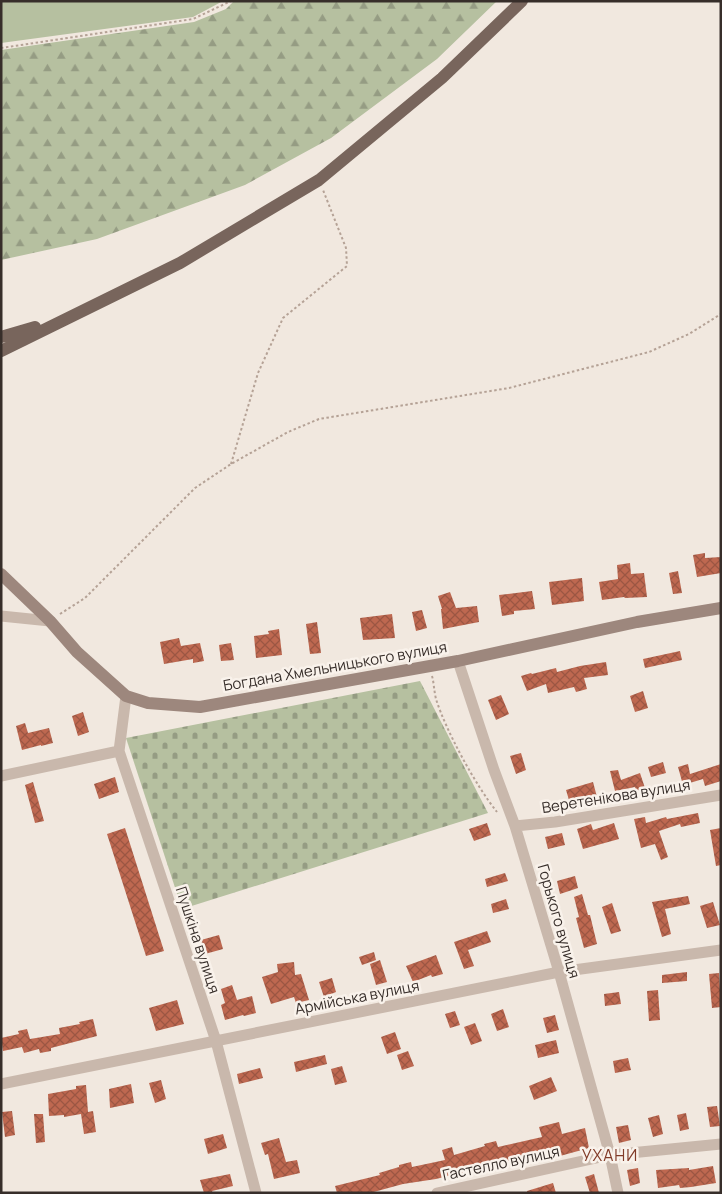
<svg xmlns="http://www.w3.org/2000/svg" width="722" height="1194" font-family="Manrope,sans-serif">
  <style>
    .green { fill: #b6c0a0 }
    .forest { fill: url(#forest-firs) }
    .cemetery { fill: url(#cemetery-stones) }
    .building { fill: url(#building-cross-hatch) }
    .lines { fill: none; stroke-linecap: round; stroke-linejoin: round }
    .path { stroke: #b5a296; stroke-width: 2; stroke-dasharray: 2.5 2.5; stroke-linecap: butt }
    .street { stroke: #c9b8ac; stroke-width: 11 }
    .secondary { stroke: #9d877d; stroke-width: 12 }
    .primary { stroke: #78655c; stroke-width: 12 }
    .labels { text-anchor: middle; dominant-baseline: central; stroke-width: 5; stroke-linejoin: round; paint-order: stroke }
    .street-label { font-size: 15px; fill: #372e2a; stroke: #f9f2eb }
    .neighbourhood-label { font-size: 16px; letter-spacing: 1px; fill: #813b28; stroke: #f9f2eb }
  </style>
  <defs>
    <pattern id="forest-firs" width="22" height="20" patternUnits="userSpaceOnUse" patternTransform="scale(1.25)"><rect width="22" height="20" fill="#b6c0a0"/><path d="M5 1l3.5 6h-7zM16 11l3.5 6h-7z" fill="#959c83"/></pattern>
    <pattern id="cemetery-stones" width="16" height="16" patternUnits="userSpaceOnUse" patternTransform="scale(1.25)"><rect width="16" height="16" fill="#b6c0a0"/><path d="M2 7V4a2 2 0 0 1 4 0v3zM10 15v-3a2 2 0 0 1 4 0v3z" fill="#959c83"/></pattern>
    <pattern id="building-cross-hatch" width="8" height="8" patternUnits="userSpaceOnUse" patternTransform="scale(1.25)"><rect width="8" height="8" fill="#be6850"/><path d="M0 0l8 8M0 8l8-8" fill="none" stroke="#9b5643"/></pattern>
  </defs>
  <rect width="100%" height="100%" fill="#f1e8df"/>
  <path class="green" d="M1,1H223L193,17L1,43Z"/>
  <path class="forest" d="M234,1H497L437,59L331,138L245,185L97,239L1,260V50L194,22L226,9Z"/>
  <path class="cemetery" d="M420,681L488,813L182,909L126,738Z"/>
  <path class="building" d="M705,553V558L721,557V573L697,577L693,555Z
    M630,563L631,574L644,573L647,597L625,598L624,597L602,600L599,582L618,579L617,565Z
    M678,571L682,593L673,594L669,573Z
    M582,578L584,601L552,605L549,582Z
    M532,591L535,609L514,611V614L502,616L499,595Z
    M450,592L456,608L477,606L479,622L443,629L441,609H442L438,596Z
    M422,610L427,628L416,631L412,612Z
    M392,614L395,638L363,640L360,618Z
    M317,622L321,653L310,654L306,624Z
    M279,629L282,655L256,658L254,636L269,634L268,631Z
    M179,638L181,646L200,643L204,661L193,663V659L164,664L160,642Z
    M231,643L234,660L221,661L219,645Z
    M680,651L682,660L645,668L643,659Z
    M606,662L608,675L584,678L587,689L576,692L574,687L548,693L546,684L527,691L521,676L531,673L532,674L556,668L557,672L580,666Z
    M643,691L648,708L635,712L630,696Z
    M501,695L509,714L496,720L488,700Z
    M83,712L89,732L78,736L72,716Z
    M25,723L28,733L49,728L53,743L41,746V745L22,750L16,726Z
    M521,753L526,770L516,774L510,756Z
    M663,762L666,773L651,777L648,767Z
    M688,764L690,774L721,764V781L705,786L703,779L683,785L678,767Z
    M618,770L621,780L640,773L645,788L636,791L635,787L615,791L610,771Z
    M115,777L119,792L99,799L94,784Z
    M33,782L44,821L35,823L25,785Z
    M593,782L597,797L578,802L580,807L572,810L566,790Z
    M698,813L700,823L681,827L680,824L659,831L668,857L661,860L655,844L641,848L634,819L645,817L646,823L666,817L667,819Z
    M487,823L491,835L474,841L469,829Z
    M614,823L619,839L583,849L577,829L591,824L593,830Z
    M125,828L164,951L146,956L107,834Z
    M721,828V865L716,866L710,830Z
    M562,833L565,845L548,849L545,837Z
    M505,873L508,881L487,887L485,879Z
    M575,876L578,888L560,894L557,881Z
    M582,894L588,915H590L597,944L584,948L576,918L579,917L574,897Z
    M688,896L690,904L665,909L671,934L662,937L652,902Z
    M506,899L509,909L493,913L491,904Z
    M713,902L720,925L707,928L700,906Z
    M612,903L621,931L611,934L602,907Z
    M487,931L491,942L468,950L474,966L464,969L454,942Z
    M219,935L223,949L205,954L201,940Z
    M374,952L376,960L362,965L359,957Z
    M436,955L443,974L432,977L431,975L413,982L406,966Z
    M380,960L387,982L376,985L370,964Z
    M294,962L295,975L301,974L309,1000L296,1003L294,997L271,1004L262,977L278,972L277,964Z
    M687,972V981L662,983V975Z
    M719,973L721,1007L712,1008L709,974Z
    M332,978L336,992L324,997L319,982Z
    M232,985L237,1000L252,996L256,1013L244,1016L243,1015L225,1020L221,1005L225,1003L221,989Z
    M658,990L660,1020L649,1021L647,991Z
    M619,992L621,1004L605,1006L604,994Z
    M177,1000L184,1024L156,1031L149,1008Z
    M503,1009L509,1027L497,1031L491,1014Z
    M455,1011L460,1025L450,1028L445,1014Z
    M555,1015L559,1030L547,1033L543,1018Z
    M93,1019L97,1036L51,1048V1051L40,1053L39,1049L24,1053L22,1047L3,1051L1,1038L19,1034L18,1031L27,1029L30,1039L60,1034L59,1028L80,1024L79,1022Z
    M475,1023L482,1041L471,1045L464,1027Z
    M395,1032L401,1049L387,1054L381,1037Z
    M556,1040L559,1053L538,1058L535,1045Z
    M408,1051L414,1066L402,1070L397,1055Z
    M325,1055L327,1064L296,1072L294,1062Z
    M628,1058L631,1070L615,1073L613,1061Z
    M342,1066L347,1082L335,1085L331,1069Z
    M260,1068L263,1078L239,1084L237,1074Z
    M551,1077L557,1091L534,1100L529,1086Z
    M161,1080L166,1099L155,1103L149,1083Z
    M131,1084L134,1103L110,1108L109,1089Z
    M86,1085L88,1112L93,1111L96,1132L84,1134L81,1114L64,1117V1115L49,1116L48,1094L76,1089V1086Z
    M717,1106L720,1126L710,1127L707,1107Z
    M12,1111L15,1135L5,1137L2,1112Z
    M686,1113L689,1129L680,1131L677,1115Z
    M34,1114H43L45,1142L36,1143Z
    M659,1115L663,1134L653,1137L648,1118Z
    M559,1122L562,1134L585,1128L589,1148L560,1156L558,1148L511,1162V1160L436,1179L403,1184L370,1193H337L335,1186L380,1175L379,1173L399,1167V1165L411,1162L412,1167L445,1160L442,1150L452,1147L454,1155L485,1146L484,1144L496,1141L498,1147L542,1137L539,1127Z
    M628,1125L631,1140L619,1143L616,1127Z
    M223,1134L227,1148L208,1154L204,1139Z
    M279,1138L286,1162L297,1160L300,1173L274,1179L268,1154L265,1155L261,1143Z
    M713,1166L716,1183L691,1187L680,1188L679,1185L658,1188L656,1170L689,1168V1170Z
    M638,1168L640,1183L630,1186L627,1170Z
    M230,1174L233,1186L212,1191L213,1193H204L200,1180Z
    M594,1174L599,1193H590L585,1177Z
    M553,1183L556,1193H527V1191Z"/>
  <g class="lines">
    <path class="path" d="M1,48L193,19L231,1
      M231,464L258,373L283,318L347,266L346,248L323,190
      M60,614L85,598L195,488L231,464L288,432L319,419L509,388L649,352L689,334L721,314
      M432,676C434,683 434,691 436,699C446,731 476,786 497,812"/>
    <path class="street" d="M1,616L50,621
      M458,661L494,770L515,826L559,972L610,1155L618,1193
      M126,696L119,751L216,1041L256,1193
      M1,776L119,751
      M515,826L555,822L721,795
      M1,1084L559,972L721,950
      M437,1193L610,1155L721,1144"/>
    <path class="secondary" d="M1,574L50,621L77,652L126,696L148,703L200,707L458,661L637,622L721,608"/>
    <path class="primary" d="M1,337L35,327
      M1,351L180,263L319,180L442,78L522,1"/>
  </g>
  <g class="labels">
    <g class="street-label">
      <text transform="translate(335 666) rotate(-10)">Богдана Хмельницького вулиця</text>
      <text transform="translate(616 796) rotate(-9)">Веретенікова вулиця</text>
      <text transform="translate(559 921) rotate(74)">Горького вулиця</text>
      <text transform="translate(198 940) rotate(72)">Пушкіна вулиця</text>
      <text transform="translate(357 997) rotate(-11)">Армійська вулиця</text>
      <text transform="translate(501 1163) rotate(-12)">Гастелло вулиця</text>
    </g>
    <g class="neighbourhood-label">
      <text x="610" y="1155">УХАНИ</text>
    </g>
  </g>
  <rect width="722" height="1194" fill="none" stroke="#372e2a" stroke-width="5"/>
</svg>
